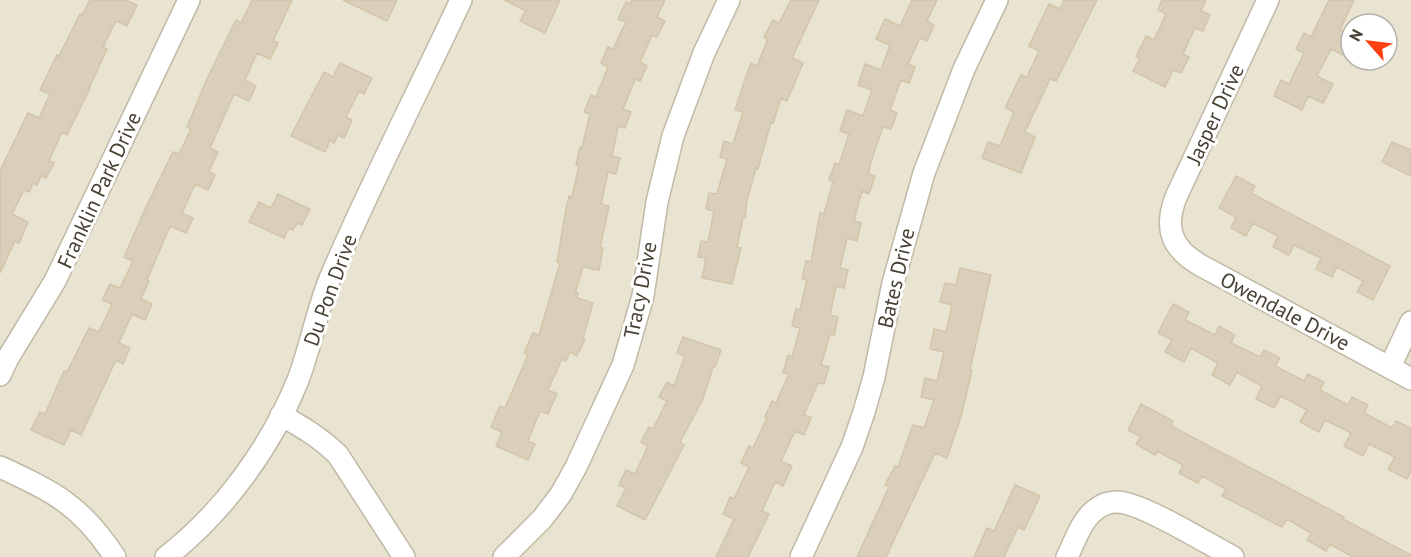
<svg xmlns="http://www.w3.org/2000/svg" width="1411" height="557" font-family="'PT Sans',sans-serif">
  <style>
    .residential { fill: #e9e3d1; fill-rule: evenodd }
    .building { fill: #dacfbb; stroke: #d2c5ab; stroke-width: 1.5 }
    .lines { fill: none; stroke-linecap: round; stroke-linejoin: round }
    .minor-casing { stroke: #c0b9a6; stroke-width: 24 }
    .minor { stroke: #fff; stroke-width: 21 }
    .labels { text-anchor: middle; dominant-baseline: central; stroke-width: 6; stroke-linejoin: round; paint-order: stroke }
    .street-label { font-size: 21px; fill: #474033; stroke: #fff }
  </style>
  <rect width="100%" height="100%" fill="#f4f0e4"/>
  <path class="residential" d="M0,0H1411V557H0ZM1351,24H1387V60H1351Z"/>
  <path class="building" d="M90,0H126L137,5L127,26L116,21L103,47L107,49L89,88H90L67,135L62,132L49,161L54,163L46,178L41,176L37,185L33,183L29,192L24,190L12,214L28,222L19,243L15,241L0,273V171L28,113L39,118L50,94L40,90L57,55L59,56L80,14L82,15Z
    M252,0H292L273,41L278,43L270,59L257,53L245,80L256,86L249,101L234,94L210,148L218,152L209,171L215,175L208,190L195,184L182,213L193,218L186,233L170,226L147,280L149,281L141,299L152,304L145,320L132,314L119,343L130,348L123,364L116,360L81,435L71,430L64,445L31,430L40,412L45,414L64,371L67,372L89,328L99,332L112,304L102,300L110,284L120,288L133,261L124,257L146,207L173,152L179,154L191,129L187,127L206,81L236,20L241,23Z
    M343,0H397L387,21Z
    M504,0H560L545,33L520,21L526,11Z
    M632,0H665L657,17L665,21L657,37L652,35L640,62L647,66L640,81L635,79L623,109L631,112L625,128L618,126L612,156L620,158L616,174L608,172L601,204L609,206L600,248H603L599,270L583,267L575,293H578L577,298L593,303L583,338L585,339L577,356L570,352L566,361L562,359L548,390L557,394L548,414L540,411L528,441L535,444L528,460L496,446L502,432L491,427L500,406L505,408L528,355L524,353L533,333L539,335L560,263L557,262L565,214L569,196L572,197L579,166L576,165L580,147L582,148L590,114L584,112L591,95L596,97L608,67L601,63L608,47L613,49L626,22L618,19L626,2L630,4Z
    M791,0H819L792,58L803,63L787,101L781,98L773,123L771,122L758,169L756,168L747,200L745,218H743L737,247L741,248L732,284L702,278L706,258L698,257L701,241L708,242L714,211L706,209L709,193L717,194L727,159L720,157L724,141L733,144L743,112L735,110L744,82L751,63L757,66L768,39L764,37L773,20L779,23Z
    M912,0H937L927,21L934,25L927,41L920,38L908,64L915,67L909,83L901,80L890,110L897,113L891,129L883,127L873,155L868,174L875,176L869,194L862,191L854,221L861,223L857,241L847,238L840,268L848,270L844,288L836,286L830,315L838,317L834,335L830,334L821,365L829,367L824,384L818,383L804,415L811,418L804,435L795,431L781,461L792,466L783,486L775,482L762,511L769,514L748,557H716L734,519L723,514L730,497L734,499L749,467L741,463L749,446L753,448L767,418L765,417L772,401L776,403L789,374L783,373L788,355L792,357L800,328L792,326L796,309L800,310L807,280L802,279L806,261L811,262L820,213L824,214L833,182L829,180L835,163L839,165L849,134L840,131L847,110L863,116L872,90L858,85L865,64L881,70L890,45L876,39L885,19L900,26Z
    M1064,0H1097L1056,81L1050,79L1025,132L1035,137L1021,173L982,158L988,142L1000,146L1014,112L1005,108L1021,75L1027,77L1039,51L1029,46L1049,4L1060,9Z
    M1162,0H1206L1201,11L1210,15L1203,31L1195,28L1183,54L1189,57L1181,73L1173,70L1165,87L1133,71L1140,58L1136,57L1146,36L1154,40L1166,14L1158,10Z
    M1329,0H1354L1340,30L1351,35V45L1345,56L1331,49L1317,76L1333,84L1323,103L1308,96L1302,110L1274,96L1281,80L1289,84L1304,53L1296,49L1304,33L1311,37Z
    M340,63L372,78L364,94L359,91L346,117L352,120L344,138L338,135L334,143L330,140L325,152L291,136L324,72L333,77Z
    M1392,142L1411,150V176L1382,162Z
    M1236,176L1255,186L1251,193L1390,266L1373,300L1357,292L1363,281L1337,267L1332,277L1316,269L1321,258L1294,245L1289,255L1273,247L1278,236L1253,223L1246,236L1231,228L1236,217L1219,208Z
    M278,194L310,209L302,225L297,223L293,230L289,228L284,238L249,222L259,202L271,208Z
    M960,268L991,275L970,370H972L961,417L947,458L935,453L886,557H857L889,487L885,485L895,466L898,467L913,425L924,428L934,400L921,397L925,378L937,381L944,352L930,349L934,329L946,332L952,305L940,302L945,283L956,285Z
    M1173,304L1189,312L1185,320L1215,335L1219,326L1235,335L1231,343L1260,357L1264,350L1280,358L1275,366L1304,381L1308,374L1324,382L1320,390L1348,405L1352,397L1368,405L1364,413L1392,428L1396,421L1411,428V471L1407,479L1388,469L1395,457L1369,444L1363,456L1344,446L1351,433L1325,420L1319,432L1300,422L1307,410L1281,396L1274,408L1256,399L1262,386L1237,372L1230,385L1212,375L1218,363L1191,348L1184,362L1165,352L1172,340L1158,333Z
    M683,337L721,350L715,367H713L703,399L680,442L684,445L645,520L617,506L626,488L619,485L626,470L635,474L648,446L641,442L649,427L653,429L667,401L659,397L667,382L674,386L685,356L677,353Z
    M1141,404L1173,421L1171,426L1344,517L1343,519L1411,555V557H1353L1330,544L1326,551L1307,540L1311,533L1287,519L1282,527L1222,496L1226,489L1202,476L1198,483L1179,473L1183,465L1157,451L1155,455L1136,444L1141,437L1128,430Z
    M1015,485L1040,496L1024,530L1018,527L1004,557H974L987,528L994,531Z"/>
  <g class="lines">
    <g class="minor-casing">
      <path id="minor" d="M1268,0L1176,197C1164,228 1171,248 1200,265L1411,379
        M1390,367L1411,322
        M0,375L8,358L55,281L189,0
        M281,415C302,427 321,438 338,455L404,557
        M0,467C54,492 81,505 115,557
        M166,557C223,513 271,447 298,380C311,346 317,309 331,276C371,183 418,92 461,0
        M504,557L542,519L561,494L576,467L623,365L643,296L657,202L673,136L704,53L729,0
        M801,557L852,447L864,412L874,377L893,283L924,173L964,69L997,0
        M1067,557C1075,541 1081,521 1095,510C1101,505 1109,502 1117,502C1141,502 1208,544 1233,557"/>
    </g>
    <use href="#minor" class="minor"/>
  </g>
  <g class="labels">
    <g class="street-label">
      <text transform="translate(1215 114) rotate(-65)">Jasper Drive</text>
      <text transform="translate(99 190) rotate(-65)">Franklin Park Drive</text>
      <text transform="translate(896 278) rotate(-77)">Bates Drive</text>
      <text transform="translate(330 290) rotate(-70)">Du Pon Drive</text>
      <text transform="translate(640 290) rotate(-79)">Tracy Drive</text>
      <text transform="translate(1285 311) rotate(28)">Owendale Drive</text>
    </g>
  </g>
  <g transform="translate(1369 42) rotate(298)"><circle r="28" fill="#ffffff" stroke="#b5b3ad" stroke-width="1.5"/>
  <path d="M0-4.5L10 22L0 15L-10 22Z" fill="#ff4010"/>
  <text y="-9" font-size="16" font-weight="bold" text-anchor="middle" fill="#474033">N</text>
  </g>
</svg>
